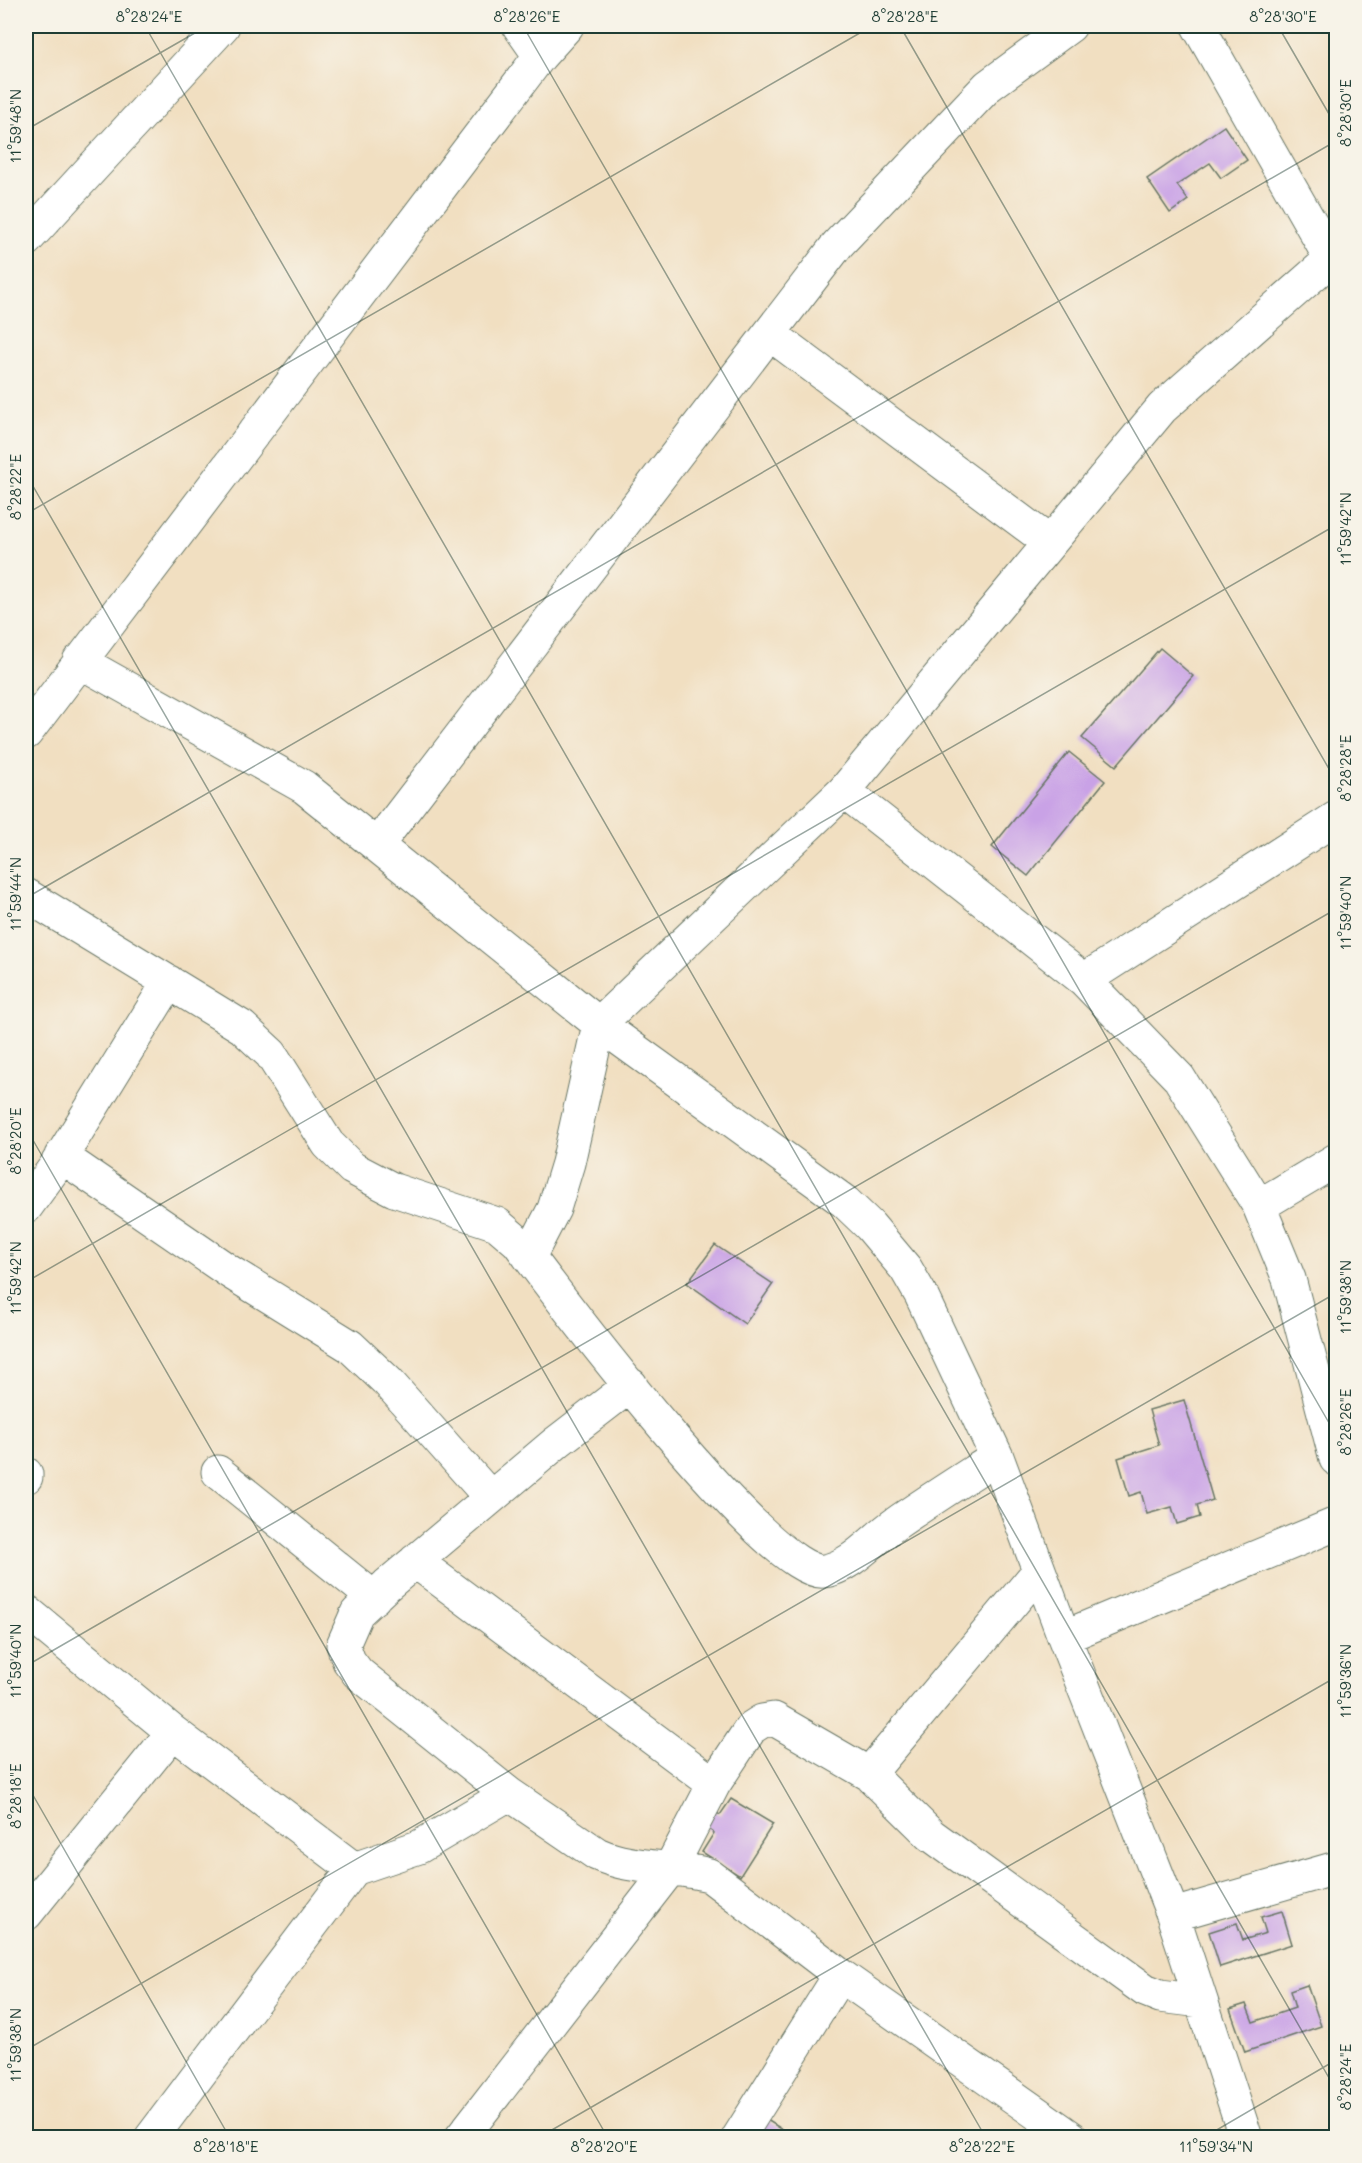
<svg xmlns="http://www.w3.org/2000/svg" width="1362" height="2163" font-family="Mali,sans-serif">
  <style>
    .building { fill: #c9a2e6 }
    .lines { fill: none; stroke-linecap: round; stroke-linejoin: round }
    .minor-casing { stroke: #687665; stroke-width: 35 }
    .minor { stroke: #fff; stroke-width: 33 }
    .ticks { fill: none; stroke: #1f3d34; stroke-width: 1.5; stroke-opacity: 0.45 }
    .neatline { fill: none; stroke: #1f3d34; stroke-width: 2 }
    .ticks-label { font-size: 15px; text-anchor: middle; fill: #1f3d34 }
  </style>
  <rect width="100%" height="100%" fill="#f7f3e8"/>
  <filter id="ink" filterUnits="userSpaceOnUse"><feTurbulence type="fractalNoise" baseFrequency=".0167" numOctaves="2"/><feDisplacementMap in="SourceGraphic" scale="12" xChannelSelector="R" yChannelSelector="G"/><feConvolveMatrix kernelMatrix="1 2 1 2 8 2 1 2 1" color-interpolation-filters="sRGB"/></filter>
  <filter id="wash" filterUnits="userSpaceOnUse"><feTurbulence type="fractalNoise" baseFrequency=".008" numOctaves="4" result="noise"/><feDisplacementMap in="SourceGraphic" scale="24" xChannelSelector="R" yChannelSelector="G"/><feGaussianBlur stdDeviation="1.35" result="paint"/><feColorMatrix in="noise" values="0 0 0 0 0 0 0 0 0 0 0 0 0 0 0 0 0 1.4 0 .05"/><feComposite in="paint" operator="in"/></filter>
  <g filter="url(#wash)">
    <rect width="100%" height="100%" fill="#f1dfc1"/>
    <g id="blocks">
      <path class="building" d="M1224,126L1247,160L1221,178L1210,163L1177,185L1188,200L1170,213L1147,179Z
        M1160,648L1193,676L1116,766L1082,738Z
        M1069,752L1105,781L1028,876L992,847Z
        M715,1245L773,1284L745,1324L687,1283Z
        M1184,1400L1213,1500L1197,1505L1200,1517L1177,1524L1172,1507L1147,1514L1141,1492L1129,1496L1118,1458L1159,1445L1149,1410Z
        M731,1799L773,1824L740,1876L702,1852L714,1833L701,1824L710,1808L720,1815Z
        M1282,1911L1292,1944L1220,1967L1209,1932L1237,1923L1243,1940L1266,1933L1261,1917Z
        M1307,1985L1321,2026L1245,2052L1230,2009L1246,2004L1253,2022L1295,2008L1290,1991Z
        M767,2120L796,2138H756Z"/>
    </g>
  </g>
  <g filter="url(#ink)">
    <use href="#blocks" fill-opacity="0" stroke="#687665" stroke-width="1.5"/>
    <g class="lines">
      <g class="minor-casing">
        <path id="minor" d="M519,26L540,56
          M1198,26L1336,268
          M26,240L223,26
          M770,334L1049,542
          M79,661L304,787L599,1024L845,1202L870,1226L906,1269L921,1295L997,1457L1064,1637L1173,1915L1246,2138
          M26,733L540,56L567,26
          M844,791L1084,980L1179,1078L1259,1206L1289,1279L1336,1459
          M377,845L838,244L988,86L1070,26
          M26,895L242,1027L271,1054L328,1144L352,1168L394,1190L497,1224L518,1242C556,1293 771,1579 824,1571C851,1567 872,1540 895,1524C928,1501 963,1479 997,1457
          M1084,980L1336,818
          M61,1156L230,1272L350,1346L388,1382L490,1497
          M1259,1206L1336,1160
          M26,1207L55,1167L169,982
          M529,1257L554,1209L568,1163L599,1024L844,791L1162,408L1331,259
          M631,1385L557,1442L387,1585L357,1613L343,1645L349,1661L358,1673L509,1794L597,1854C632,1870 672,1865 709,1875L840,1975L1072,2138
          M218,1472L374,1598
          M26,1474V1477
          M415,1561L714,1784
          M26,1611L173,1732L354,1869
          M1064,1637L1336,1524
          M869,1774L1039,1571
          M26,1914L173,1732
          M1173,1915L1336,1868
          M151,2138L354,1869L419,1847L509,1794
          M461,2138L670,1869L714,1784L751,1728L762,1721L774,1719L869,1774L931,1835L1145,1990L1160,1996L1201,2001
          M738,2138L840,1975"/>
      </g>
      <use href="#minor" class="minor"/>
    </g>
  </g>
  <path class="ticks" d="M145,26L1336,2090M523,26L1336,1435M900,26L1336,781M1278,26L1336,126M26,130L207,26M26,474L986,2138M26,514L872,26M26,898L1336,141M26,1128L608,2138M26,1282L1336,525M26,1666L1336,909M26,1783L230,2138M26,2050L1336,1293M538,2138L1336,1677M1203,2138L1336,2060"/>
  <rect width="1362" height="2163" fill="none" stroke="#f7f3e8" stroke-width="66"/>
  <rect x="33" y="33" width="1296" height="2097" class="neatline"/>
  <g class="ticks-label">
    <text x="149" y="22">8°28'24"E</text>
    <text x="527" y="22">8°28'26"E</text>
    <text x="905" y="22">8°28'28"E</text>
    <text x="1283" y="22">8°28'30"E</text>
    <text transform="translate(1346 113) rotate(-90)" y="5">8°28'30"E</text>
    <text transform="translate(16 126) rotate(-90)" y="5">11°59'48"N</text>
    <text transform="translate(16 487) rotate(-90)" y="5">8°28'22"E</text>
    <text transform="translate(1346 529) rotate(-90)" y="5">11°59'42"N</text>
    <text transform="translate(1346 768) rotate(-90)" y="5">8°28'28"E</text>
    <text transform="translate(16 894) rotate(-90)" y="5">11°59'44"N</text>
    <text transform="translate(1346 913) rotate(-90)" y="5">11°59'40"N</text>
    <text transform="translate(16 1141) rotate(-90)" y="5">8°28'20"E</text>
    <text transform="translate(16 1278) rotate(-90)" y="5">11°59'42"N</text>
    <text transform="translate(1346 1297) rotate(-90)" y="5">11°59'38"N</text>
    <text transform="translate(1346 1422) rotate(-90)" y="5">8°28'26"E</text>
    <text transform="translate(16 1661) rotate(-90)" y="5">11°59'40"N</text>
    <text transform="translate(1346 1681) rotate(-90)" y="5">11°59'36"N</text>
    <text transform="translate(16 1796) rotate(-90)" y="5">8°28'18"E</text>
    <text transform="translate(16 2045) rotate(-90)" y="5">11°59'38"N</text>
    <text transform="translate(1346 2077) rotate(-90)" y="5">8°28'24"E</text>
    <text x="226" y="2152">8°28'18"E</text>
    <text x="604" y="2152">8°28'20"E</text>
    <text x="982" y="2152">8°28'22"E</text>
    <text x="1216" y="2152">11°59'34"N</text>
  </g>
</svg>
